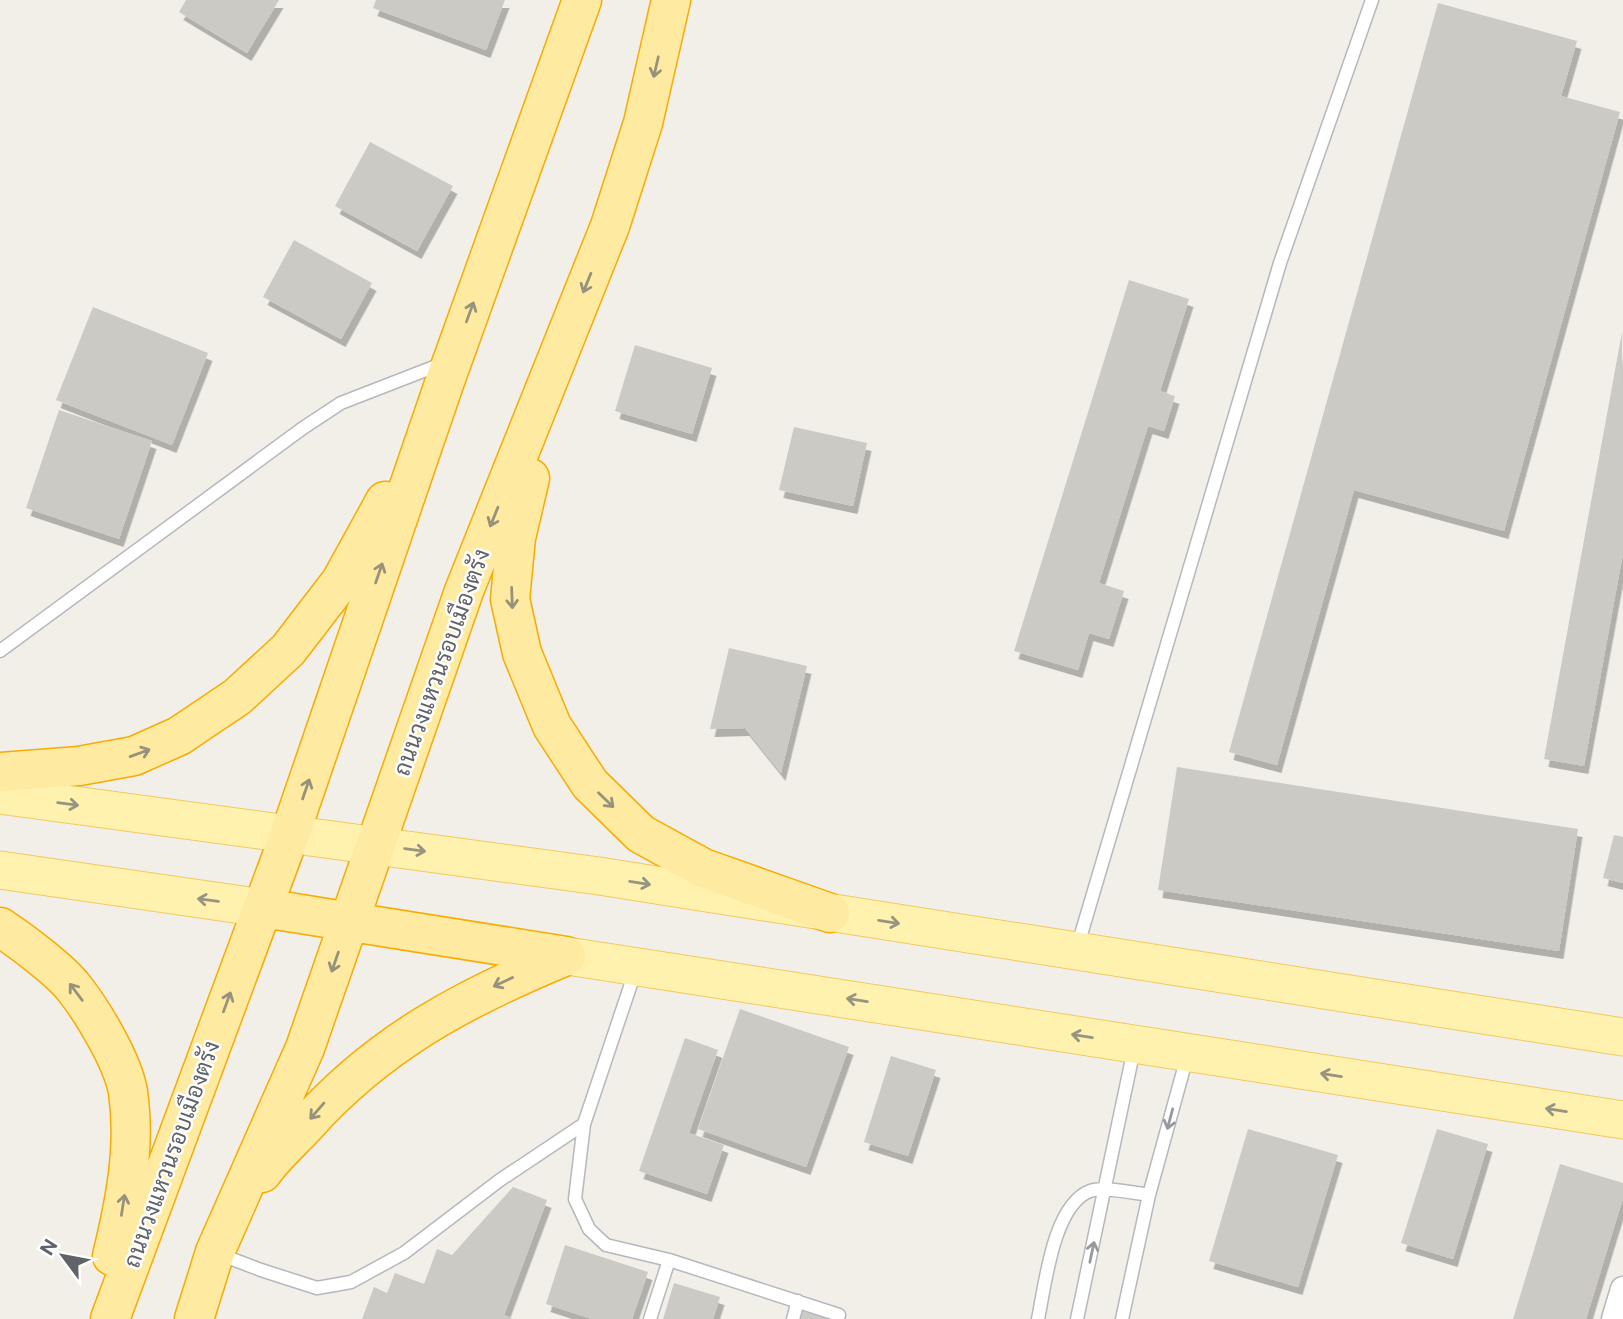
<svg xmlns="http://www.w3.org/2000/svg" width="1623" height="1319" font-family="'Public Sans',Sarabun,sans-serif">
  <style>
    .building { fill: #cccac5; filter: url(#shadow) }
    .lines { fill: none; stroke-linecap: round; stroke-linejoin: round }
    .service-casing { stroke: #b5b8bc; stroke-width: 15 }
    .minor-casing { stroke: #b5b8bc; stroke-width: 27 }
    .primary-casing { stroke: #f2c960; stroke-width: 39 }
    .trunk-casing { stroke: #f9ab00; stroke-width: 41 }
    .service { stroke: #fff; stroke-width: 12 }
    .minor { stroke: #fff; stroke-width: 24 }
    .primary { stroke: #fff2af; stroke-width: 37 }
    .trunk { stroke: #feeaa1; stroke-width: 38 }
    .oneway { stroke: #97927c }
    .oneway2 { stroke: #979581 }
    .oneway3 { stroke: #979a9d }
    .labels { text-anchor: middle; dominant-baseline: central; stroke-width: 5; stroke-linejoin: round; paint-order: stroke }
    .street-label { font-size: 23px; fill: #5f6368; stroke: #fff }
  </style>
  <defs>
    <filter id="shadow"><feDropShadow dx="4.5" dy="8" stdDeviation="0" flood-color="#0004"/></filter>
  </defs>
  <rect width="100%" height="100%" fill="#f1efe8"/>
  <path class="building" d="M186,0H279L247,53L179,12Z
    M376,0H505L486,50L373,8Z
    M1438,3L1577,41L1561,96L1620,112L1504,531L1354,490L1277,765L1229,752Z
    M370,142L453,186L417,251L335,206Z
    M294,240L372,283L341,339L263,297Z
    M1129,280L1189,299L1160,391L1175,396L1164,431L1148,426L1099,583L1124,591L1109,639L1089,633L1078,670L1014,651Z
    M93,307L208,353L172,445L56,400Z
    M1622,332L1623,553L1584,766L1544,759Z
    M635,345L712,368L692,434L615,411Z
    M59,410L152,441L119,539L26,508Z
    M794,427L867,443L853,506L779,490Z
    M729,648L807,666L781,773L745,728L710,729Z
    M1177,767L1578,829L1559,951L1158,890Z
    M1614,835L1623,837V883L1603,878Z
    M740,1009L849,1047L806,1167L698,1129Z
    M685,1038L718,1050L689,1133L724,1145L707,1194L639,1171Z
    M891,1056L936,1070L908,1156L864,1142Z
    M1248,1129L1338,1155L1298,1287L1209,1261Z
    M1437,1129L1488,1144L1453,1259L1401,1243Z
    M1560,1164L1623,1183V1198L1586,1319H1513Z
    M513,1187L547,1200L504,1315L513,1319H362L374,1287L387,1293L395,1273L424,1284L437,1249L452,1255Z
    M565,1245L648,1272L632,1319H592L546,1304Z
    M674,1283L720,1297L713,1319H663Z
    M802,1309L832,1319H799Z"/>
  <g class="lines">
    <g class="service-casing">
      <path id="service" d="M0,651L303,428L341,403L444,363
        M1077,948L1280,263L1372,0
        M636,969L584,1124L575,1199L589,1229L606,1245L669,1260L839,1315
        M219,1254L261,1270L317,1288L351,1282L404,1253L500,1180L584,1124
        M650,1319L669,1260
        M793,1319L798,1301
        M1038,1319C1045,1286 1053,1205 1090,1191C1103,1186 1134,1193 1149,1195
        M1077,1319L1134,1049
        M1122,1319L1149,1195L1187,1057"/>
    </g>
    <g class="minor-casing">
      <path id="minor" d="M1614,1319L1623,1289"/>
    </g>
    <g class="primary-casing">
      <path id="primary" d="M0,795L599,876L1623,1037
        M0,870L291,912
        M535,951L1623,1120"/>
    </g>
    <g class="trunk-casing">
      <path id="trunk" d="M530,478L516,538L510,599L522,653L552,726L590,784L641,834L703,868L830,913
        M0,772L79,766L134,756L179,736L237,697L288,650L341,581L385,501
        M263,908L566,956
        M0,927C20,940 60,970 74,988C93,1012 123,1062 128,1092C136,1147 125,1203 112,1256
        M262,1173C274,1156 290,1142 305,1126C379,1043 464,998 566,956
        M110,1319L290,834L445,381L582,0
        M194,1319L215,1252L305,1048L464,591L610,226L643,123L671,0"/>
    </g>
    <use href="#service" class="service"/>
    <use href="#minor" class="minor"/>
    <use href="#primary" class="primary"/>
    <use href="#trunk" class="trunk"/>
  </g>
  <defs><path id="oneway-shaft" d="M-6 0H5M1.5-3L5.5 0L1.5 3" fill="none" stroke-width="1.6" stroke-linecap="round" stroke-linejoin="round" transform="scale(1.75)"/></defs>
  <g class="oneway">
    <use href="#oneway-shaft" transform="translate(656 67) rotate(103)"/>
    <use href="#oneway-shaft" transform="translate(587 283) rotate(112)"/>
    <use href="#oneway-shaft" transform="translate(470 312) rotate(-70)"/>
    <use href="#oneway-shaft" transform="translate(494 517) rotate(112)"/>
    <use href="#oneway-shaft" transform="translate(379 573) rotate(-71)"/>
    <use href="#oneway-shaft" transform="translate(512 598) rotate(88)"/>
    <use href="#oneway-shaft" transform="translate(140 753) rotate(-20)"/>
    <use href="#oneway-shaft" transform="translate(306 789) rotate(-71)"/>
    <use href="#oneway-shaft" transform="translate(606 800) rotate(44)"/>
    <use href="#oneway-shaft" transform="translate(335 962) rotate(109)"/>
    <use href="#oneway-shaft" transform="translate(503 982) rotate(155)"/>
    <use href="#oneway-shaft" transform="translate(76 992) rotate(-127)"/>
    <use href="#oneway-shaft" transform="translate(227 1002) rotate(-70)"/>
    <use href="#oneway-shaft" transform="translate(317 1111) rotate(131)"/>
    <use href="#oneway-shaft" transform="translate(123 1205) rotate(-81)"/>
  </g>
  <g class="oneway2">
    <use href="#oneway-shaft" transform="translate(68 804) rotate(8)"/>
    <use href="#oneway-shaft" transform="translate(415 850) rotate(8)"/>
    <use href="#oneway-shaft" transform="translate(640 883) rotate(9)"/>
    <use href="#oneway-shaft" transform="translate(208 900) rotate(-172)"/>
    <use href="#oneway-shaft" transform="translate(889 922) rotate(9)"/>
    <use href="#oneway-shaft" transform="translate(857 1000) rotate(-171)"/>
    <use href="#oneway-shaft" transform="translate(1082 1036) rotate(-171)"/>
    <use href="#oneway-shaft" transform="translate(1331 1075) rotate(-171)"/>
    <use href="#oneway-shaft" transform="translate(1556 1110) rotate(-171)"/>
  </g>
  <g class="oneway3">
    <use href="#oneway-shaft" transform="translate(1170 1119) rotate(105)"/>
    <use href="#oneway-shaft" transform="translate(1092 1252) rotate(-78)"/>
  </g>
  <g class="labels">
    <g class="street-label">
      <text transform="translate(441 662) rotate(-70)">ถนนวงแหวนรอบเมืองตรัง</text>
      <text transform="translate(171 1154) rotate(-70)">ถนนวงแหวนรอบเมืองตรัง</text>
    </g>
  </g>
  <g transform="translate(63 1256) rotate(302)" stroke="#ffffff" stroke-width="5" paint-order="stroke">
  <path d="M0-5L12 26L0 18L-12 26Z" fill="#5f6368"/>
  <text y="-10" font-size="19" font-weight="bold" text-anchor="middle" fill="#5f6368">N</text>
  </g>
</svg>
